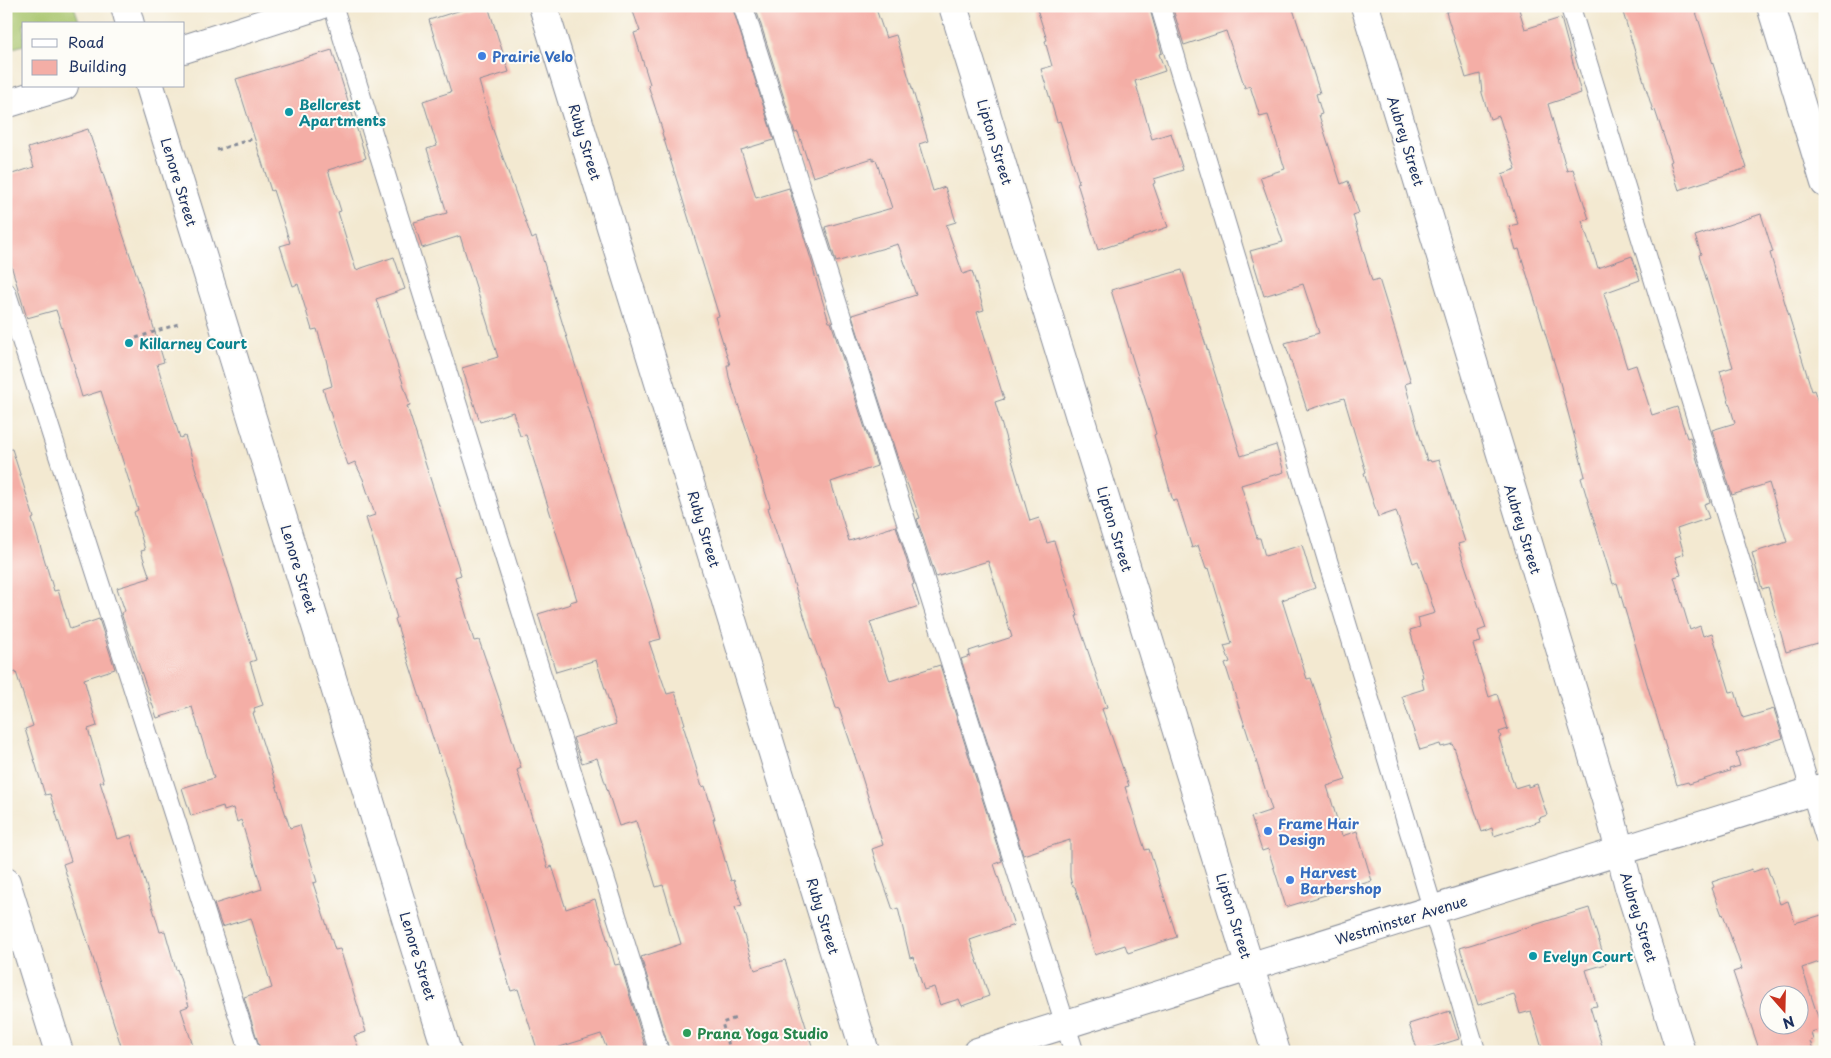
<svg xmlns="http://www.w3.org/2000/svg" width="1831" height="1058" font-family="'Playpen Sans',sans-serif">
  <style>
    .green { fill: #a8c56c; stroke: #627a65 }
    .building { fill: #f4aea6; fill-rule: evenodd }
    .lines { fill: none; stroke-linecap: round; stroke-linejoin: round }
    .service-casing { stroke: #878c98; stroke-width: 21 }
    .minor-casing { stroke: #878c98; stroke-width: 30 }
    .path { stroke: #878c98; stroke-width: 3; stroke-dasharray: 4 4; stroke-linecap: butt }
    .service { stroke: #fff; stroke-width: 19 }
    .minor { stroke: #fff; stroke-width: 28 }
    .shop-dot { fill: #3f7fe0; stroke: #fdfcf7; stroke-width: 2 }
    .culture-dot { fill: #0f9aa8; stroke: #fdfcf7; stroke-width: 2 }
    .leisure-dot { fill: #2e9e5b; stroke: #fdfcf7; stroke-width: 2 }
    .labels { text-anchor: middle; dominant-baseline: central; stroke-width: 4; stroke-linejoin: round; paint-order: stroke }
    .shop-label { font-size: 14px; font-weight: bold; fill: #366cbe; stroke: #fdfcf7; text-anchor: start }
    .culture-label { font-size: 14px; font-weight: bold; fill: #0d838f; stroke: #fdfcf7; text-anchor: start }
    .street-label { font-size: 14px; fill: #1b2f5e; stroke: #fdfcf7 }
    .leisure-label { font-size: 14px; font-weight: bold; fill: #27864d; stroke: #fdfcf7; text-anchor: start }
  </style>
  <rect width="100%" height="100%" fill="#fdfcf7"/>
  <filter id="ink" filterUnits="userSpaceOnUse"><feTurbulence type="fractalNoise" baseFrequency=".02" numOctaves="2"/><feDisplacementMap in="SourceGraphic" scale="10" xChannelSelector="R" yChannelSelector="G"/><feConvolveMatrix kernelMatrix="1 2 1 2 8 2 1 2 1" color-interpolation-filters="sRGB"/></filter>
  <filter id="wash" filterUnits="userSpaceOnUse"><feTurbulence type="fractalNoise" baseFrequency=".0096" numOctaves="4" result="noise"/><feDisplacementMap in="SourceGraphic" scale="20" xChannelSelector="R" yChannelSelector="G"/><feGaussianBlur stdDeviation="1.12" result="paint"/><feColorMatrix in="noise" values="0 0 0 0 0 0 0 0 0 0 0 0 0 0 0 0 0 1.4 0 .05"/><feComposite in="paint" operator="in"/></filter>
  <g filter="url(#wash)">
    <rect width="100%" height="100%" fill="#f3e9d1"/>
    <path class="green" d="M6,6H74L80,24H24V45L6,50Z"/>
    <g id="blocks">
      <path class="building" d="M474,6H488L509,72L479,81L492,127L532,239L536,237L628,537H629L651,602L661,639L649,642L667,694L675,692L685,724L683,725L702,787L705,786L715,819H713L731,881L734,880L742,905L735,907L755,970L785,960L814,1052H670L641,957L681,944L663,885L656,887L636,821L619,826L597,758L582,763L573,738L616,724L596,660L556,672L538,614L571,604L570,602L577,600L526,435L520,436L513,412L480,422L462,368L498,357L460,236L422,248L414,222L447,213L427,149L437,146L423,101L451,92L429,20Z
        M631,6H732L774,140L741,150L756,198L789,188L814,269H813L829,322H831L877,466L831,482L849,541L896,526L914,584L912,585L919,606L870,622L890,681L940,665L1002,861L994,864L1014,925L970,940L989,996L962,1006L959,999L940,1005L934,987L924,990L913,957L910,958L898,908L893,910L880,872H879L872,849L883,845L861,774L839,709L836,708L823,668H822L812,640L781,543L780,544L768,508L770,507L755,459L756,458L729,377L727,365H730L715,317L719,316L662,133L663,132L648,85L650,84L634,33L640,31Z
        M755,6H875L886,38L896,35L928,141L919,144L933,191L945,187L956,222L946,225L963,274L972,271L984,310L977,312L1004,399L995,402L1030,521L1039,518L1047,543L1054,541L1078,616H1076L1107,707L1102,709L1129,786L1125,787L1145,850L1149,849L1177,937L1128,953L1125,945L1095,955L1075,887L1072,885L1070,877V840L1023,855L961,659L970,656L969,651L1012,637L988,561L936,577L917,519L920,518L898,459L852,315L916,295L898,244L836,262L825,227L892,208L876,160L873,161V158L813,177L798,132L795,133Z
        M1036,6H1149L1162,53L1159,54L1165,71L1135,81L1152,139L1171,133L1183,170L1154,179L1155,183L1153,184L1168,227L1098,250L1077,183L1079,182L1060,121L1057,122L1041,69L1052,66L1045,41L1047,40Z
        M1172,6H1292L1320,93L1316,94L1322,114L1319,115L1341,184L1348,181L1359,213L1353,215L1372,281L1379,279L1411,382L1405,384L1427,461L1430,460L1431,462L1439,460L1465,542L1458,544L1486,628L1478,631L1481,642L1473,644L1489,697L1497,694L1508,729L1499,732L1501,737L1499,738L1515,788L1528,784V787L1537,784L1547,815L1539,818L1540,821L1494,836L1492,828L1482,832L1453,744L1441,747L1440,744L1420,750L1402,696L1424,689L1421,678L1423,677L1410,630L1420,627L1418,618L1435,613L1418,561L1413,563L1396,511L1378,517L1364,473L1366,472L1344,398L1307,410L1285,343L1319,333L1303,284L1264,296L1250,251L1283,242L1260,177L1285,169L1268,115L1260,117L1250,86L1245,88L1226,31L1184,45Z
        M1463,6H1518L1525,29L1561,18L1581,93L1548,104L1567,171L1573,169L1589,219L1582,221L1598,268L1632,256L1640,280L1604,293L1627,368L1636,365L1652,415L1677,407L1687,438L1690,437L1710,502L1704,504L1709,518L1677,529L1684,554L1675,557L1681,575L1674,577L1690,630L1700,626L1703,636L1712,633L1730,692L1735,691L1743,718L1774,709L1783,738L1736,753L1740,766L1729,769L1730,771L1689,784L1688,782L1677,785L1617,583L1613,584L1581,478L1585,476L1558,375L1519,249L1516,250L1509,226L1518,224L1502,174L1516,169L1499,116L1490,119L1482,93L1480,74L1466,78L1446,12Z
        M1621,6H1694L1747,168L1679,190L1670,162L1672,161L1655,110L1653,111Z
        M332,50L366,158L328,170L341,211L338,212L356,270L394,257L405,289L376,299L410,405L407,406L461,575L455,577L474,641L479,640L503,710L521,768L517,770L548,868L552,866L566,909L595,899L615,965L620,964L647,1052H608L601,1034L544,1052H538L518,989L511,991L501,957L439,753L438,754L395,619L397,618L366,518L375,515L363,479L355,462L348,465L336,431L323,389L332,386L326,359L317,329L312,330L298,284L293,286L280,246L290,243L273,190L271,191L236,79Z
        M88,129L150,315L164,362L157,364L180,438L185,436L256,660L250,662L263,705L254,708L255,713H253L290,828L300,825L317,882L313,883L335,950L340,949L366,1032L354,1036L360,1052H261L244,997L272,988L251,918L222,927L214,904L262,889L241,820L237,822L233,808L224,811L223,806L191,816L182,788L214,778L192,707L157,718L121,613L125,611L117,588L150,578L141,551L145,550L134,512L138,510L101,391L82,397L74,370L75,369L56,310L27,318L19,292L6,248V176L34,167L28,148Z
        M1761,214L1773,252L1770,253L1785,303L1812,391L1814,390L1825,422V641L1786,652L1768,587L1762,589L1752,553L1787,542L1769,483L1732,495L1712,430L1735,423L1720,371L1733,367L1699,255L1701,254L1695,236Z
        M1182,270L1241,456L1276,445L1284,472L1241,485L1257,538H1260L1265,556L1302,545L1315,588L1282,600L1307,679L1311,678L1346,780L1327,786L1342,836L1357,831L1372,881L1286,907L1268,849L1262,851L1251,817L1272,810L1225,664L1230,662L1224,646L1232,644L1209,568L1206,569L1198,545L1192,548L1177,500L1173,501L1154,435L1156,434L1111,290Z
        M12,449L34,518L32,519L54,591L58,590L70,629L99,619L115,669L84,679L97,726L88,729L104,782H100L118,839L131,835L160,932L165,931L176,970L177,969L189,1006L181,1009L195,1052H123L63,864L71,861L50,794L45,795L25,729L33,726L16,672L6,675V450Z
        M1767,867L1780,904L1788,901L1795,923L1825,914V960L1802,968L1822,1029L1811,1032L1813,1040L1810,1041L1814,1052H1760L1733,972L1742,969L1723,914L1722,915L1712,888L1714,887L1712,882L1752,869L1753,872ZM1768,996H1798V1026H1768Z
        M1589,908L1606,964L1586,970L1597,1006L1590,1007L1604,1052H1543L1531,1011L1520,1014L1514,994L1478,1005L1460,948Z
        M1450,1011L1459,1039L1418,1052L1409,1024Z"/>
    </g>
  </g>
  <g filter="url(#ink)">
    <use href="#blocks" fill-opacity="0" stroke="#878c98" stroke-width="1"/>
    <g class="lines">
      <g class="service-casing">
        <path id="service" d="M333,6L659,1052
          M743,6L1074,1052
          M1160,6L1476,1052
          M1570,6L1825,837
          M6,292L250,1052"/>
      </g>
      <g class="minor-casing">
        <path id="minor" d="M125,6L130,24
          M543,6L865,1052
          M953,6L1276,1052
          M1365,6L1610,813L1629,887L1681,1052
          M1771,6L1825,183
          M184,49L318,6
          M150,86L447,1052
          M6,104L64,86
          M6,882L59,1052
          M977,1052L1825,787"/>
      </g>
      <path class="path" d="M217,150L255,138
        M136,338L178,324
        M731,1052L722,1023L736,1018"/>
      <use href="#service" class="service"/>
      <use href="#minor" class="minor"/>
    </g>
  </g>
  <g class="shop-dot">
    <circle cx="482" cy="56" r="5"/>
    <circle cx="1268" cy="831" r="5"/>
    <circle cx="1290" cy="880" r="5"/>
  </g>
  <g class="culture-dot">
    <circle cx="289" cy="112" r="5"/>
    <circle cx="129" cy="343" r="5"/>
    <circle cx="1533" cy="956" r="5"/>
  </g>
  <circle class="leisure-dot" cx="687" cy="1033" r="5"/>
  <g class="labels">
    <g class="shop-label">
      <text x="492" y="56">Prairie Velo</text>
      <text x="1278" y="823">Frame Hair<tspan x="1278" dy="16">Design</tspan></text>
      <text x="1300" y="872">Harvest<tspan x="1300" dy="16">Barbershop</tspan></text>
    </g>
    <g class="culture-label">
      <text x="299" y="104">Bellcrest<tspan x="299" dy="16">Apartments</tspan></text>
      <text x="139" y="343">Killarney Court</text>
      <text x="1543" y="956">Evelyn Court</text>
    </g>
    <g class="street-label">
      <text transform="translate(1406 141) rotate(73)">Aubrey Street</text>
      <text transform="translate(585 142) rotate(73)">Ruby Street</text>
      <text transform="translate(995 142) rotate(73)">Lipton Street</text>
      <text transform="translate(179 182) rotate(73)">Lenore Street</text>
      <text transform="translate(704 529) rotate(73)">Ruby Street</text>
      <text transform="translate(1115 529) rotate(73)">Lipton Street</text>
      <text transform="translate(1523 529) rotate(73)">Aubrey Street</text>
      <text transform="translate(299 569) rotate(73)">Lenore Street</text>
      <text transform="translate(823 916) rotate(73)">Ruby Street</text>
      <text transform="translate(1234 916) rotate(73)">Lipton Street</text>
      <text transform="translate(1639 917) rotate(73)">Aubrey Street</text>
      <text transform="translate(1401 920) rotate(-17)">Westminster Avenue</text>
      <text transform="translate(418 956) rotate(73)">Lenore Street</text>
    </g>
    <g class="leisure-label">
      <text x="697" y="1033">Prana Yoga Studio</text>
    </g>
  </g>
  <rect width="1831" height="1058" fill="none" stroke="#fdfcf7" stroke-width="25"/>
  <rect x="22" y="22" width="162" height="65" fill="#fdfcf7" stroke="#a3aaba"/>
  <rect x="32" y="39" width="25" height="8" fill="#ffffff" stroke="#a3aaba"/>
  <text x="68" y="48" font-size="15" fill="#1b2f5e">Road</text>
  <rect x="32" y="60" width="25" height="15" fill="#f4aea6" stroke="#a3aaba"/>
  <text x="68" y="72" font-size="15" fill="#1b2f5e">Building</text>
  <g transform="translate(1784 1010) rotate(160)"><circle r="24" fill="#fdfcf7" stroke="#a3aaba"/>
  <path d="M0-4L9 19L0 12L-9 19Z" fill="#c8321e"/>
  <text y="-8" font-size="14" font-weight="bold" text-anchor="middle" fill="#1b2f5e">N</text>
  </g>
</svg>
